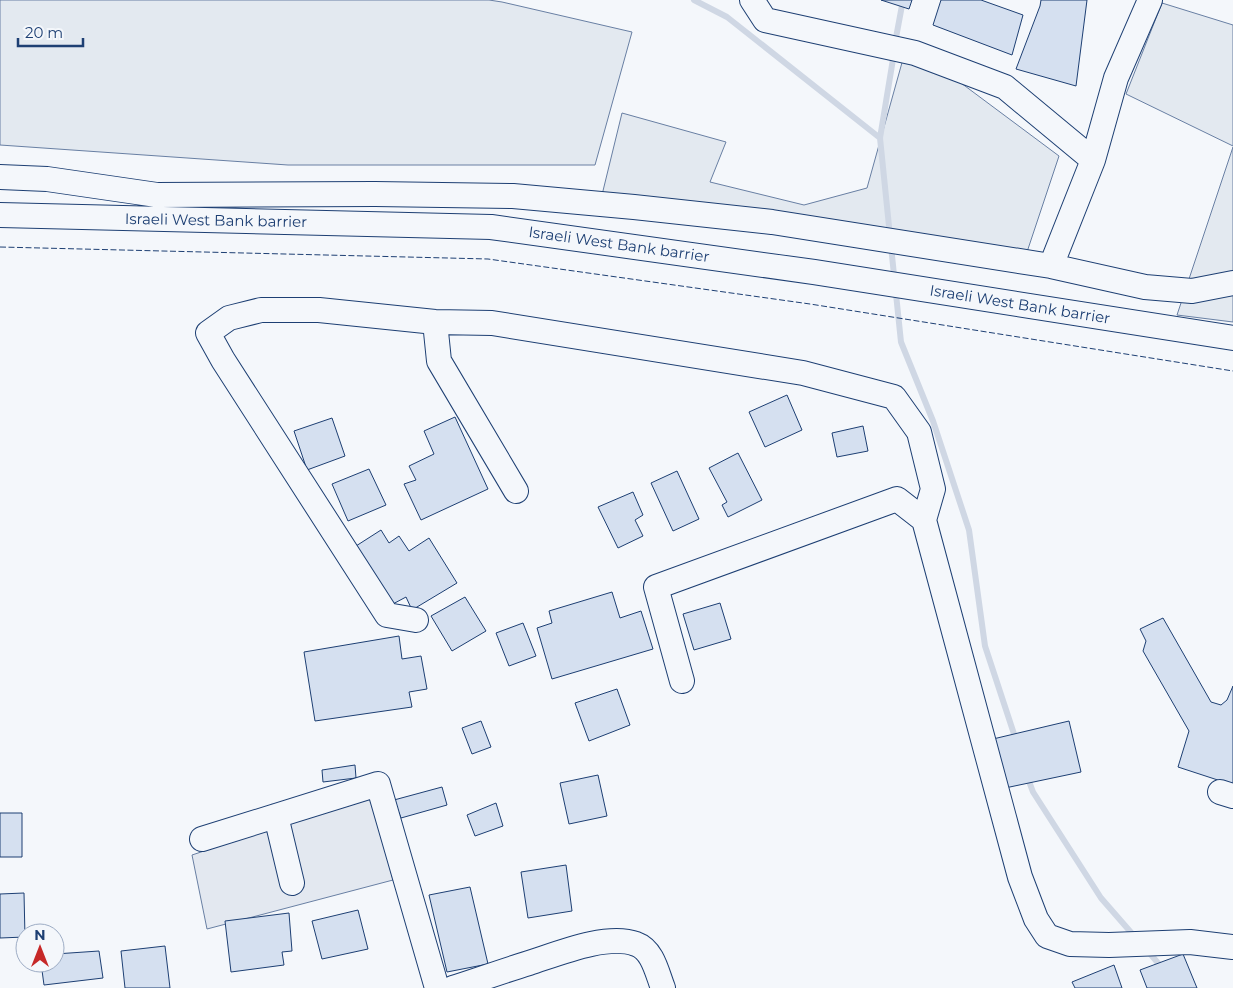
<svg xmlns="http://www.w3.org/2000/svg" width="1233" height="988" font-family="Montserrat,sans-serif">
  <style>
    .green { fill: #e3e9f0; stroke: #687fa3 }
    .parking { fill: #e3e8f0; stroke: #687fa3 }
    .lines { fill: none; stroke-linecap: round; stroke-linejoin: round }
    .stream { stroke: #cfd7e4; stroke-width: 6 }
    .building { fill: #d5e0f0; stroke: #1d3f73 }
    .minor-casing { stroke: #1d3f73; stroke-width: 26 }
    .minor { stroke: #f4f7fb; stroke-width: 24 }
    .fence { stroke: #1d3f73; stroke-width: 1; stroke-dasharray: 6 2.5; stroke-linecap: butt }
    .labels { text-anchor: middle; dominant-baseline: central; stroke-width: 4; stroke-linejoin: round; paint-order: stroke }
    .street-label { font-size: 15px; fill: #1d3f73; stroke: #f4f7fb }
  </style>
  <rect width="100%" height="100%" fill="#f4f7fb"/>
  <path class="green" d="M0,0H489L502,2L632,32L595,165H288L0,145Z
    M1162,3L1233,25V146L1126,94Z
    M903,59L957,80L1059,156L1025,258L601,199L622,113L726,142L710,182L804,205L867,188Z
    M1233,147V322L1177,315Z"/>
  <path class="parking" d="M367,797L373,802L393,880L207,929L192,855Z"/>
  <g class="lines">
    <path class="stream" d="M694,0L727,17L880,138
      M895,43L903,0
      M890,236L880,138L894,53
      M891,246L901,342L933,421L969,530L985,646L1016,740
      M1027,776L1033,792L1101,898L1135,937
      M1147,950L1163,969"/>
  </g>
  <path class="building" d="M881,0H912L909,9Z
    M941,0H981L1023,15L1012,55L933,25Z
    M1041,0H1087L1076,86L1016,69L1040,6Z
    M787,395L802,430L765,447L749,412Z
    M455,417L488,489L421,520L404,484L416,480L409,466L434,454L424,431Z
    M332,418L345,456L307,470L294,431Z
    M863,426L868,451L837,457L832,433Z
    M738,453L762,500L728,517L722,505L727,502L709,468Z
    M369,469L386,505L348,521L332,484Z
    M677,471L699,519L673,531L651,483Z
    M633,492L643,515L635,520L643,536L618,548L598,507Z
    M381,530L389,543L399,536L409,551L429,538L457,583L412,610L406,597L391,605L356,546Z
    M612,592L620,618L641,611L653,649L552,679L537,628L552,623L549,611Z
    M465,597L486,631L452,651L431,616Z
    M720,603L731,639L694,650L683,614Z
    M1163,618L1211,702L1221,705L1227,700L1233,686V785L1178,767L1189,731L1143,651L1146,641L1140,629Z
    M523,623L536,656L509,666L496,633Z
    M399,636L402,659L421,656L427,689L409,692L412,707L315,721L304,652Z
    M617,689L630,725L589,741L575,703Z
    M481,721L491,747L472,754L462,728Z
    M1069,721L1081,772L1005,788L993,739Z
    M355,765L356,778L323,782L322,770Z
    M598,775L607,816L569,824L560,783Z
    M442,787L447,805L401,818L394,800Z
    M496,803L503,826L475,836L467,815Z
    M0,813H22V857H0Z
    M566,865L572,911L528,918L521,872Z
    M470,887L488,964L447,972L429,895Z
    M24,893L25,937L0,938V894Z
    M358,910L368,949L322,959L312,921Z
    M289,913L292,951L282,952L284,965L231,972L225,921Z
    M165,946L170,988H125L121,951Z
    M99,951L103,978L44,985L41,963H55V954Z
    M1183,954L1197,988H1147L1140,970Z
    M1114,965L1122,988H1075L1072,982Z"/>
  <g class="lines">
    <g class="minor-casing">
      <path id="minor" d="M1093,160L1116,78L1150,0
        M0,177L47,179L157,195L375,194L513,196L634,207L772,222L1051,266L1093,160L1005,87L915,53L765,20L752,0
        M0,215L491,227L814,272L1233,338
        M1051,266L1145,287L1192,291L1233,283
        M435,322L439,361L516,491
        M416,620L387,615L223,360L208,333L229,318L261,310H319L435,322L492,323L803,373L894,397L919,432L933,489L924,520
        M682,681L656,587L897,499L924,520L1020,877L1036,919L1047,936L1070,944L1109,945L1190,942L1233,947
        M1220,792L1233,796
        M276,816L292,883
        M202,839L378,784L437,988
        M453,988C478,980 503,971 529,963C557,954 607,933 636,944C653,950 657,973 663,988"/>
    </g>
    <use href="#minor" class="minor"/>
    <path class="fence" d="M0,247L488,259L810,304L1233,371"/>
  </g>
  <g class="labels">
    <g class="street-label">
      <text transform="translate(216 220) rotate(1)">Israeli West Bank barrier</text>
      <text transform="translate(619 244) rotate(8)">Israeli West Bank barrier</text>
      <text transform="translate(1020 304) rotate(9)">Israeli West Bank barrier</text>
    </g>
  </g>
  <g transform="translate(40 948)"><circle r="24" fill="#f4f7fb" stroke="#9eadc5"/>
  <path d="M0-4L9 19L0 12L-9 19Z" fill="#c62828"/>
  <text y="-8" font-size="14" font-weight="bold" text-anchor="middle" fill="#1d3f73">N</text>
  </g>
  <path d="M18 38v8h65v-8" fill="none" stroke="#1d3f73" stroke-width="2.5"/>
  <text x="25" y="38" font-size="15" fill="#1d3f73" stroke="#f4f7fb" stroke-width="4" paint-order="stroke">20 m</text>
</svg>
